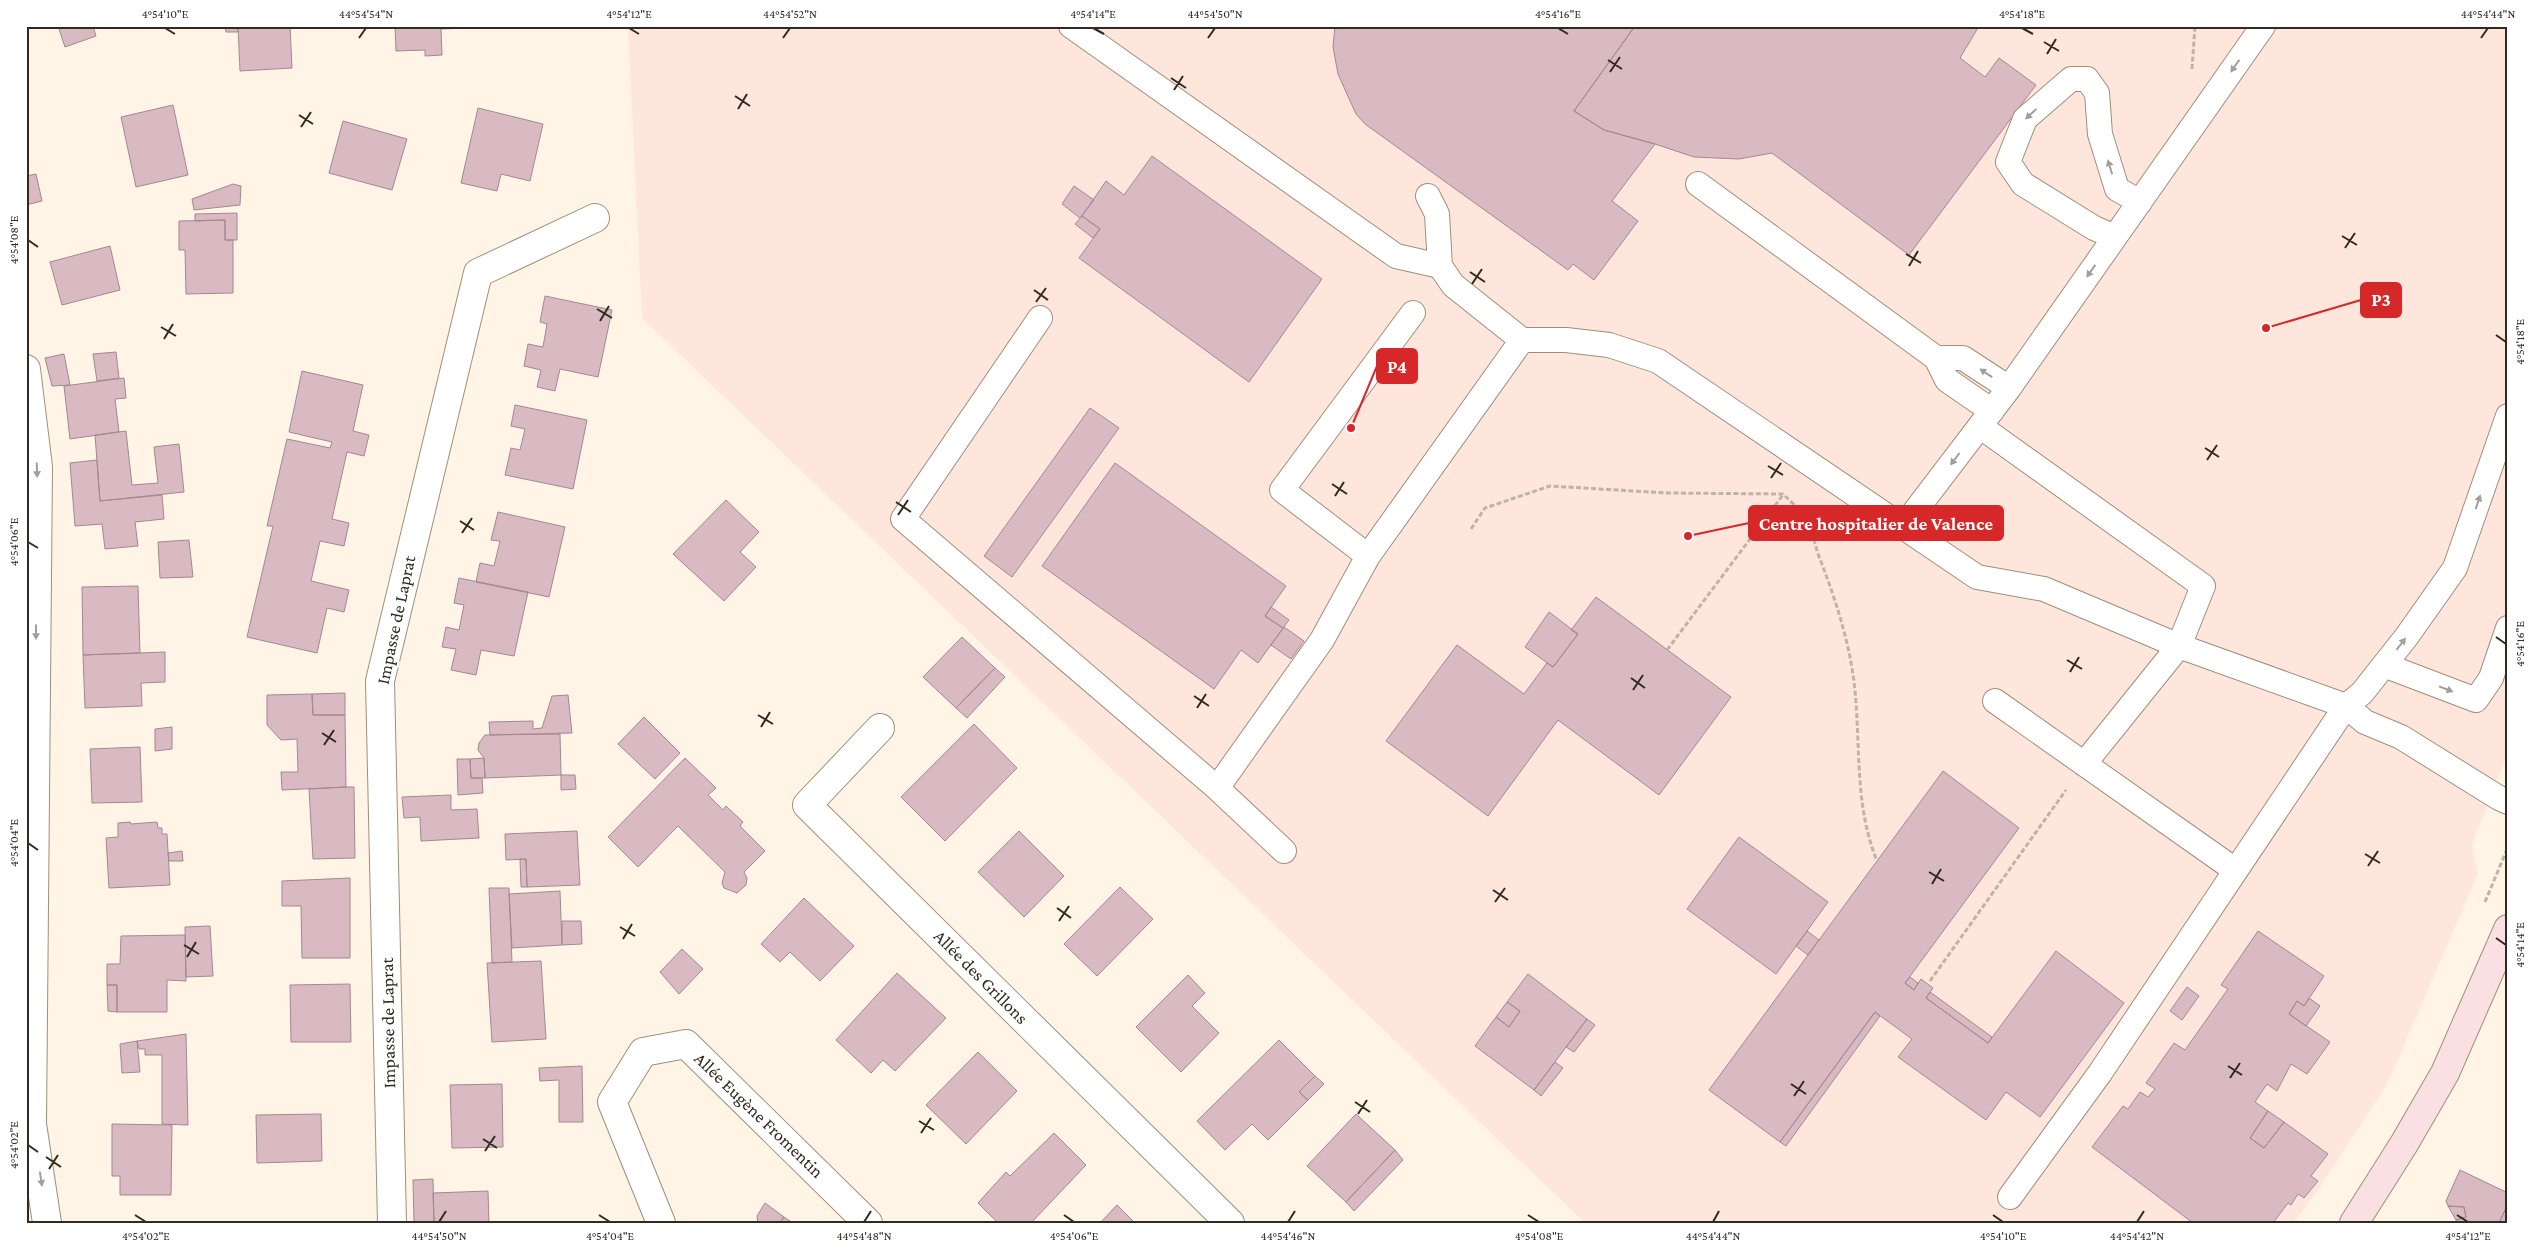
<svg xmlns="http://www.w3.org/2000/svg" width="2534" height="1249" font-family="'Crimson Pro',serif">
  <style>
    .medical { fill: #fee6dc }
    .building { fill: #d9bac3; stroke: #a48790 }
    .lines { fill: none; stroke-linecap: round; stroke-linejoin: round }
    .service-casing { stroke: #9f8f78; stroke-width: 26 }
    .minor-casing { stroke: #9f8f78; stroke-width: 30 }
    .secondary-casing { stroke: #9f8f78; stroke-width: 30 }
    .path { stroke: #bdb3a6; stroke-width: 3; stroke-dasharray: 5 2.5; stroke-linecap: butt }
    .service { stroke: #fff; stroke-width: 24 }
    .minor { stroke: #fff; stroke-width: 28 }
    .secondary { stroke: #fae0e2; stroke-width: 28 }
    .oneway { fill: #a29f9b }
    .ticks { fill: none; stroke: #312a21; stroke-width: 2 }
    .labels { text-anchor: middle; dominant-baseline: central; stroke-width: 5; stroke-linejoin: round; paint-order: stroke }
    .street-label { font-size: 18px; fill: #312a21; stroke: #fff }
    .leader { fill: none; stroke: #d62828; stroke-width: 2 }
    .callout-dot { fill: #d62828; stroke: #fff; stroke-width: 2 }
    .callout { fill: #d62828; stroke: #d62828; stroke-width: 2 }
    .callout-label { font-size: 19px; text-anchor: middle; font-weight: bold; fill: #fff }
    .neatline { fill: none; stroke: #312a21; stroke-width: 2 }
    .ticks-label { font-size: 12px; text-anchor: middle; fill: #312a21 }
  </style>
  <rect width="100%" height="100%" fill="#fff4e6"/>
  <path class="medical" d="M628,26H2508V753L2472,844L2478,874L2387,1084L2316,1193L2293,1223H1585L642,318Z"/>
  <path class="building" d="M58,26H93L96,36L65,47Z
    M225,26H238V32H226Z
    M238,26H290L292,68L240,71Z
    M395,26H492V27L441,29L442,55L425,56V50L396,51Z
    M1335,26H1635L1574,111L1604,130L1655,144L1612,201L1638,221L1594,280L1573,264L1568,270L1365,124L1356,114L1338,74L1333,47Z
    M1635,26H1979L1960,58L1985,77L1999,58L2036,85L1909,255L1772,153L1739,159L1694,157L1655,144L1604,130L1574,111Z
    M173,105L188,175L136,187L121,117Z
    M478,108L543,124L530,181L501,174L497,191L461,183Z
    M343,121L407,139L392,190L329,173Z
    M1152,156L1322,279L1249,382L1079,258L1100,229L1082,216L1106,181L1124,195Z
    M36,174L42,201L26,205V176Z
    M233,184L241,186L240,205L194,210L192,199Z
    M1074,186L1094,200L1080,218L1062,204Z
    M237,213V240H225V220L195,221V214Z
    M1082,216L1100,229L1093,238L1075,224Z
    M225,220V240H233V293L186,294L185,250H179V221Z
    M110,246L120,290L62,305L50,262Z
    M545,296L612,310L598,377L560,369L555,391L537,387L541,370L524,366L528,344L543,347L547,324L540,322Z
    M116,352L119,378L97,381L93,354Z
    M64,354L70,385L52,386L45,358Z
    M302,371L363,385L353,431L369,435L364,456L347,452L332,519L349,523L344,546L320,541L311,581L349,590L344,612L327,608L317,653L247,637L273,526H267L287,439L330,448L332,442L289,432Z
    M124,378L126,398L115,399L119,432L70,439L64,386Z
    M515,405L587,420L573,489L505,475L511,448L520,450L525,429L511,426Z
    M1090,408L1119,428L1012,577L984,556Z
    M126,431L132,485L158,483L154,447L179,444L184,492L100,501L95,435Z
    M97,460L100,501L162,495L164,519L135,522L138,546L105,549L102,524L75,526L70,463Z
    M1115,463L1286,586L1265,616L1283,628L1258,663L1241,650L1214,689L1042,566Z
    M726,500L759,532L740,552L756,567L724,601L673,554Z
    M498,512L565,527L549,597L476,582L480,563L494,566L500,541L491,540Z
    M189,540L193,577L160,578L158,542Z
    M459,578L528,592L514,656L481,650L476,675L451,670L456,649L442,647L446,627L459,630L464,605L454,603Z
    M138,586L140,653L83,655L82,587Z
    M1596,597L1731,697L1659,795L1558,720L1488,816L1386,741L1457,645L1524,694L1547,663L1553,667L1578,634L1571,630Z
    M1271,607L1289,620L1283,628L1265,616Z
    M1549,612L1578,634L1553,667L1525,647Z
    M1284,627L1304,641L1291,659L1271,645Z
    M962,637L995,668L956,708L923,677Z
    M165,652V682L141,683L142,706L85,708L83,655Z
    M995,668L1005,677L967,718L956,708Z
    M345,693V715H313L312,694Z
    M312,694L313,715H345L346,787L282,790L281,772H298L297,739L281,740L267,725V695Z
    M568,695L572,733L490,735L489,722L533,721V729L542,728L552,696Z
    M644,717L680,753L655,779L618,744Z
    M974,724L1017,768L945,841L901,797Z
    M172,727V749L155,751V729Z
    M560,734L561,775L485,778L484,758L478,750L479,743L485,735Z
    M140,747L142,802L92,803L90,749Z
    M484,758L485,778H471L470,759Z
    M685,758L716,788L708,795L723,810L726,806L743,822L740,826L765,851L744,872L747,878L746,885L737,893L724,888L722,883L725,872L678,826L638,867L608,837Z
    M457,759H470L471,778H482L483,793L458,795Z
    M1943,771L2019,828L1905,983L1914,990L1921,979L1933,988L1926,998L1988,1043L2056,951L2124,1003L2040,1117L2006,1092L1986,1120L1898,1057L1912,1039L1875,1012L1780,1142L1709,1090Z
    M561,775H575L576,789L561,790Z
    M346,787H354L355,858L313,859L309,789Z
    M451,795V810L477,809L479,838L421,841L420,817L404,818L402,797Z
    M130,822L131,824L157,822L158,828H162V834H167L170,885L109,888L106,838L118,837V823Z
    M577,831L580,885L527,887L526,859L506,860L505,834Z
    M1019,831L1064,876L1024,917L978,872Z
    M1739,837L1828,902L1776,974L1687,909Z
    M182,851L183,861H169L168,853Z
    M520,859H526L527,887H521Z
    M350,878V958H302L301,906H282V881Z
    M1120,887L1153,919L1097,976L1064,944Z
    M489,888H509L512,962L492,963Z
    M560,891L562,945L512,948L509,894Z
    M804,898L854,946L820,981L790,952L780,962L761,944Z
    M562,921H581L582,944L562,945Z
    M210,926L213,976L186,977L185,927Z
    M1807,931L1819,940L1808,955L1796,946Z
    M2258,931L2324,976L2304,1006L2297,1001L2289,1014L2330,1042L2307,1074L2291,1064L2277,1091L2267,1084L2255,1102L2268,1111L2250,1138L2264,1148L2284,1122L2328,1154L2311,1176L2318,1181L2304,1198L2298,1194L2291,1205L2288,1203L2273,1223H2193L2092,1147L2123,1106L2128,1109L2140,1092L2148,1097L2155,1089L2146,1083L2174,1043L2185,1050L2228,989L2221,985Z
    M185,935L186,981L167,980V1012H117V985H107V964H120L121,936Z
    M682,949L703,969L679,994L660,972Z
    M541,961L546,1039L492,1042L487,963Z
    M897,973L946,1018L895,1071L883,1060L871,1073L836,1040Z
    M1528,974L1587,1019L1534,1090L1475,1046L1496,1017L1509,1027L1520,1011L1507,1002Z
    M1188,975L1205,993L1192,1006L1219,1033L1181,1072L1136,1027Z
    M1910,977L1918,983L1914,990L1905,983Z
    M350,984L351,1042H291L290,985Z
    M107,985H117V1012L108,1011Z
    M2187,987L2199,996L2182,1020L2170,1011Z
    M1930,992L1992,1037L1988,1043L1926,998Z
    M2309,998L2320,1006L2306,1026L2289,1014L2297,1001L2304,1006Z
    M1507,1002L1520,1011L1509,1027L1496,1017Z
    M1875,1012L1880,1016L1786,1146L1780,1142Z
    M1587,1019L1595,1025L1574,1052L1566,1047Z
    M186,1034L188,1125L162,1124V1055H145V1049H139L137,1041Z
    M1279,1040L1315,1076L1299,1092L1308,1100L1268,1140L1252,1124L1225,1150L1197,1121Z
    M137,1041L140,1072L122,1073L120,1044Z
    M978,1052L1017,1091L966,1144L926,1105Z
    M1555,1062L1563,1068L1541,1096L1534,1090Z
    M582,1066L583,1122H559V1080L540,1081L539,1068Z
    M1315,1076L1324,1084L1308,1100L1299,1092Z
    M502,1084L503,1147L452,1148L450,1085Z
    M2268,1111L2284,1122L2264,1148L2250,1138Z
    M321,1114L322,1161L257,1163L256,1115Z
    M1356,1114L1395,1150L1346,1202L1307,1166Z
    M112,1124L172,1125L171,1195H120V1176H112Z
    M1054,1133L1086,1165L1031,1223H998L978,1203L1006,1172L1010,1176Z
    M1395,1150L1403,1160L1354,1211L1346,1202Z
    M2460,1170L2508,1193V1204L2499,1223H2457L2456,1220L2466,1217L2464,1207L2448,1206L2446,1201Z
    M433,1179L434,1222L414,1223L413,1180Z
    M488,1191L489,1223H434L433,1193Z
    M765,1203L784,1217L780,1223H758L757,1216Z
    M2508,1204V1217L2505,1223H2499Z
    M1117,1205L1135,1223H1100Z
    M2448,1206L2464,1207L2466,1217L2456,1220Z
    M784,1217L793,1223H780Z"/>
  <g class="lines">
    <g class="service-casing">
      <path id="service" d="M1071,26L1396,256L1440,266
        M1698,184L1936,358
        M1428,196L1437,214L1440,266L1453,285L1522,340H1566L1609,345L1658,361L1977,577L2044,589L2179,646L2346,706L2365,722L2401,737L2499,798L2508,802
        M2115,237L2094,228L2023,184L2008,162L2025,119L2071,79H2087L2097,93L2100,134L2117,189L2140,202
        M1040,318L903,519L1217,788
        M1992,411L1947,380L1936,358H1963L2009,388
        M1981,427L2203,586L2179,646L2084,764
        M1903,527L2009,388L2263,26
        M1368,556L1282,490L1413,313
        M2384,665L2476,700L2491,678L2508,628
        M1995,701L2235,870
        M1284,851L1217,788L1322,640L1368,556L1522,340
        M2010,1197L2100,1073L2346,706L2362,693L2407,636L2455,568L2508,416"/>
    </g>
    <g class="minor-casing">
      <path id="minor" d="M26,369L38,467L32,1124L47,1223
        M880,728L807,805L1230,1223
        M392,1223L380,681L478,273L595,218
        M661,1223L612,1102L643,1052L686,1044L868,1223"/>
    </g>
    <g class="secondary-casing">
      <path id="secondary" d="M2354,1223L2404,1144L2445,1073L2508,929"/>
    </g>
    <path class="path" d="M2192,69L2195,26
      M1471,529L1485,508L1550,486L1667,493L1783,494C1791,502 1801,510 1806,520C1813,531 1815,547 1820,559C1838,606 1853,653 1856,703C1860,757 1856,809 1877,861
      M1667,650L1783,495
      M2485,902L2508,847
      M1930,981L2066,790"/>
    <use href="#service" class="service"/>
    <use href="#minor" class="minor"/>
    <use href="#secondary" class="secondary"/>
  </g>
  <defs><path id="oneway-solid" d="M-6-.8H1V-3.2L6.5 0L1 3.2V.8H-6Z" transform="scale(1.25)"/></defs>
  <g class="oneway">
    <use href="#oneway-solid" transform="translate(2235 66) rotate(125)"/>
    <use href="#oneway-solid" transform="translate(2031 114) rotate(137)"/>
    <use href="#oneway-solid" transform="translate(2110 167) rotate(-107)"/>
    <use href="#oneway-solid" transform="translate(2091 271) rotate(125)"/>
    <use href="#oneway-solid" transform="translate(1986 373) rotate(-146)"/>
    <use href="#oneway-solid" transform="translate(1955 459) rotate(127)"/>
    <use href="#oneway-solid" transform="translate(37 470) rotate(88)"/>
    <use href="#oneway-solid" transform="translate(2478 502) rotate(-71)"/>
    <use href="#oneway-solid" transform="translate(36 632) rotate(90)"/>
    <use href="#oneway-solid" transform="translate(2401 644) rotate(-52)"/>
    <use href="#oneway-solid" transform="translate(2446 689) rotate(21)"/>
    <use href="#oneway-solid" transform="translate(41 1179) rotate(81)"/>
  </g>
  <path class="ticks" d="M165,28L175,34M629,28L639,34M1093,28L1104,34M1558,28L1568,34M2022,28L2033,34M359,38L366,28M783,38L790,28M1208,38L1215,28M2481,38L2488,28M2044,42L2059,51M2047,54L2056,39M1608,60L1622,69M1610,72L1620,57M1171,78L1186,88M1174,90L1183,76M735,96L750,106M738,109L747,94M299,115L313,124M301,127L311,112M2342,236L2357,245M28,240L38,247M2345,248L2355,233M1906,254L1921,263M1909,266L1918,251M1470,272L1485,282M1472,284L1482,269M1034,290L1048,300M1036,302L1046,288M597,309L612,318M600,321L609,306M161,327L176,336M2496,335L2506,342M164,339L173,324M2205,448L2219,457M2207,460L2217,445M1768,466L1783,475M1771,478L1781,463M1332,484L1347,494M1335,496L1344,482M896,502L911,512M898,515L908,500M460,521L474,530M462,533L472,518M28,542L38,548M2496,637L2506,644M2067,660L2082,669M2070,672L2079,657M1631,678L1645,688M1633,690L1643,675M1194,696L1209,706M1197,708L1206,694M758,715L773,724M761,727L770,712M322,733L336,742M324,745L334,730M28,843L38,850M2365,854L2380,863M2368,866L2378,851M1929,872L1944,881M1932,884L1941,869M1493,890L1508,900M1495,902L1505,888M1057,908L1071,918M1059,921L1069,906M620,927L635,936M2496,938L2506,945M623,939L632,924M184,945L199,954M187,957L196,942M2228,1066L2242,1075M2230,1078L2240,1063M1791,1084L1806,1094M1794,1096L1804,1081M1355,1102L1370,1112M1358,1114L1367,1100M919,1121L934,1130M921,1133L931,1118M483,1139L497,1148M28,1145L38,1152M485,1151L495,1136M46,1157L61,1167M49,1169L58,1155M135,1215L146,1222M599,1215L610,1222M1064,1215L1074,1222M1528,1215L1539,1222M1993,1215L2003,1222M2457,1215L2468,1222M439,1222L446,1211M864,1222L871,1211M1288,1222L1295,1211M1713,1222L1719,1211M2137,1222L2144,1211"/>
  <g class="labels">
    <g class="street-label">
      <text transform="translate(396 620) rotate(-78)">Impasse de Laprat</text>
      <text transform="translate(981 977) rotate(45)">Allée des Grillons</text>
      <text transform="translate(388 1023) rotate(-91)">Impasse de Laprat</text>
      <text transform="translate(759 1115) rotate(44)">Allée Eugène Fromentin</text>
    </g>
  </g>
  <path class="leader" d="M2266 328L2361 300M1351 428L1377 366M1688 536L1749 523"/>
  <g class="callout-dot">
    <circle cx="2266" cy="328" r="5"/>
    <circle cx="1351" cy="428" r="5"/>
    <circle cx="1688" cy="536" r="5"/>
  </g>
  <g class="callout">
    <rect x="2361" y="283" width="40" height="34" rx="5"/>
    <rect x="1377" y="349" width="40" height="34" rx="5"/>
    <rect x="1749" y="506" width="254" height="34" rx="5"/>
  </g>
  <g class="callout-label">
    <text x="2381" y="306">P3</text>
    <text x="1397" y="373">P4</text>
    <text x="1876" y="530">Centre hospitalier de Valence</text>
  </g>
  <rect width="2534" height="1249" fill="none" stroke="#ffffff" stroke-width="55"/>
  <rect x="28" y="28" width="2478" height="1194" class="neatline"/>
  <g class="ticks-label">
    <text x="165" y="18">4°54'10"E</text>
    <text x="366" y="18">44°54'54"N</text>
    <text x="629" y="18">4°54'12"E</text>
    <text x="790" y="18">44°54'52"N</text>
    <text x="1093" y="18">4°54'14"E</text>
    <text x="1215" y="18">44°54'50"N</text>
    <text x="1558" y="18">4°54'16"E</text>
    <text x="2022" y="18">4°54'18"E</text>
    <text x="2488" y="18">44°54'44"N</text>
    <text transform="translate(14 240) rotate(-90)" y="4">4°54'08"E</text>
    <text transform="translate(2520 342) rotate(-90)" y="4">4°54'18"E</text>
    <text transform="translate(14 542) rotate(-90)" y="4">4°54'06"E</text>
    <text transform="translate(2520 644) rotate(-90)" y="4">4°54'16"E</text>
    <text transform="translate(14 843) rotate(-90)" y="4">4°54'04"E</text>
    <text transform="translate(2520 945) rotate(-90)" y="4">4°54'14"E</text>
    <text transform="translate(14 1145) rotate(-90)" y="4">4°54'02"E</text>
    <text x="146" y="1240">4°54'02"E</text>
    <text x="439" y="1240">44°54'50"N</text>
    <text x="610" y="1240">4°54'04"E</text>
    <text x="864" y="1240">44°54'48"N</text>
    <text x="1074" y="1240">4°54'06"E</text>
    <text x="1288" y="1240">44°54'46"N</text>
    <text x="1539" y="1240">4°54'08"E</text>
    <text x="1713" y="1240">44°54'44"N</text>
    <text x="2003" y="1240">4°54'10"E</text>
    <text x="2137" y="1240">44°54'42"N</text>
    <text x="2468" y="1240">4°54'12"E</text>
  </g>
</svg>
